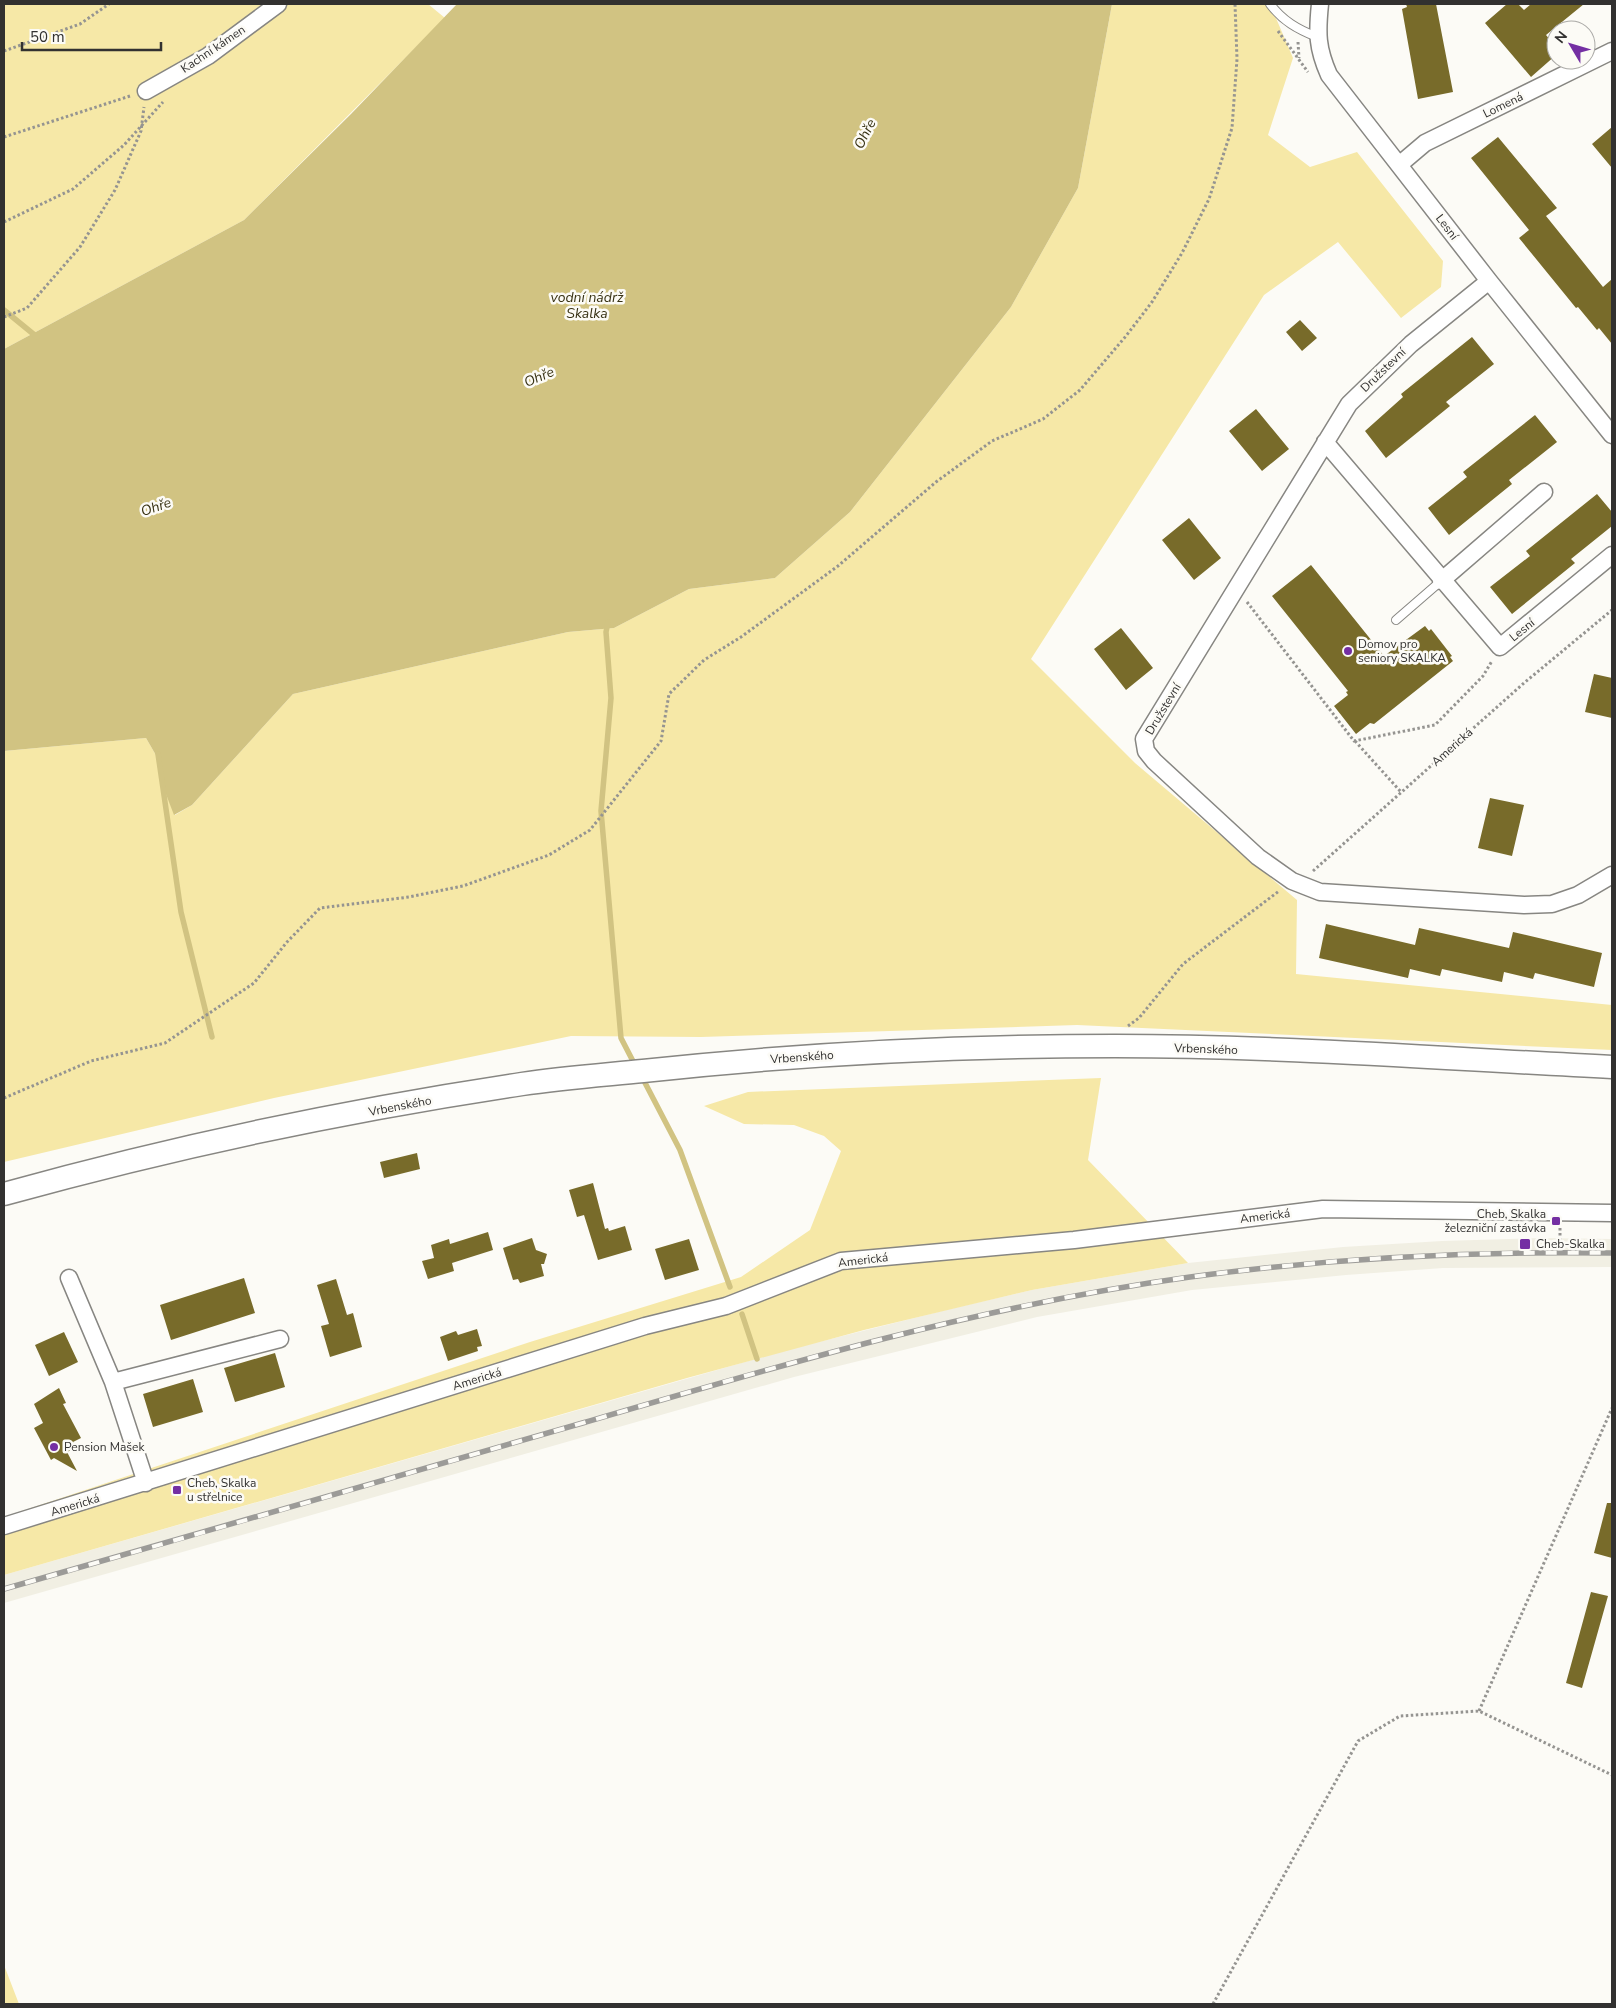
<svg xmlns="http://www.w3.org/2000/svg" width="1616" height="2008" font-family="'Nunito Sans',sans-serif">
  <style>
    .built { fill: #f1efe3 }
    .green { fill: #f6e8a7 }
    .water { fill: #d1c382 }
    .lines { fill: none; stroke-linecap: round; stroke-linejoin: round }
    .stream { stroke: #d1c382; stroke-width: 5.5 }
    .building { fill: #786b2a }
    .lane-casing { stroke: #878682; stroke-width: 10 }
    .street-casing { stroke: #878682; stroke-width: 19 }
    .secondary-casing { stroke: #878682; stroke-width: 25 }
    .path { stroke: #959491; stroke-width: 3; stroke-dasharray: 2.5 2.5; stroke-linecap: butt }
    .lane { stroke: #fff; stroke-width: 8 }
    .street { stroke: #fff; stroke-width: 16 }
    .secondary { stroke: #fff; stroke-width: 22 }
    .rail-casing { stroke: #9c9b98; stroke-width: 5.5 }
    .rail { stroke: #fcfbf6; stroke-width: 4; stroke-dasharray: 11; stroke-linecap: butt }
    .poi-dot { fill: #742fa3; stroke: #fcfbf6; stroke-width: 2 }
    .labels { text-anchor: middle; dominant-baseline: central; stroke-width: 5; stroke-linejoin: round; paint-order: stroke }
    .street-label { font-size: 12px; fill: #323130; stroke: #fcfbf6 }
    .poi-label { font-size: 12px; fill: #323130; stroke: #fcfbf6; text-anchor: start }
    .water-label { font-size: 14px; font-style: italic; fill: #383214; stroke: #fcfbf6 }
  </style>
  <rect width="100%" height="100%" fill="#fcfbf6"/>
  <path class="built" d="M1539,1238L1612,1239V1267L1443,1268L1346,1275L1192,1290L1037,1317L794,1377L4,1603V1575L787,1350L950,1309L1032,1290L1188,1263L1343,1247L1442,1241Z"/>
  <path class="green" d="M4,4H428L445,18L244,220L4,349Z
    M1112,4H1270L1293,58L1268,135L1310,167L1357,152L1443,261L1441,287L1401,318L1338,242L1264,295L1031,659L1135,763L1297,900L1296,974L1612,1005V1050L1077,1025L701,1037L571,1036L274,1098L4,1162V751L146,738L161,764L162,784L175,815L192,805L293,694L568,632L614,628L689,589L775,578L850,512L1011,307L1078,188Z
    M1101,1078L1088,1160L1188,1263L1032,1290L864,1330L687,1378L4,1575V1517L530,1342L741,1277L810,1230L841,1151L824,1136L794,1125L744,1124L704,1106L748,1092Z
    M4,1965L19,2004H4Z"/>
  <path class="water" d="M457,4H1112L1078,188L1011,307L850,512L775,578L689,589L614,628L568,632L293,694L192,805L174,815L162,784L161,764L146,738L4,751V349L244,220L351,114Z"/>
  <g class="lines">
    <path class="stream" d="M4,310L37,337
      M608,622L606,632L611,698L601,811L621,1038L636,1067
      M158,754L181,912L212,1037
      M642,1077L680,1150L730,1287
      M742,1314L757,1359"/>
  </g>
  <path class="building" d="M1406,4H1436L1453,92L1418,99L1402,9L1407,7Z
    M1507,4H1518L1524,10L1531,4H1584L1546,35L1556,47V55L1531,77L1485,23Z
    M1612,127V168L1592,144Z
    M1498,137L1557,208L1546,216L1575,252L1603,287L1612,279V344L1599,328L1597,330L1578,307L1576,308L1519,238L1529,230L1471,158Z
    M1300,320L1317,338L1302,351L1286,332Z
    M1472,337L1494,364L1446,402L1450,406L1386,458L1365,431L1403,397L1401,394Z
    M1256,409L1289,449L1262,471L1229,431Z
    M1535,415L1557,442L1509,480L1512,484L1449,535L1428,508L1467,477L1463,472Z
    M1597,494L1612,512V526L1571,559L1575,563L1512,614L1490,587L1530,556L1526,551Z
    M1189,518L1221,558L1194,580L1162,540Z
    M1311,565L1384,656L1425,626L1429,631L1431,629L1452,656L1450,657L1453,661L1374,724L1370,723L1356,734L1334,706L1348,695L1346,692L1348,691L1272,596Z
    M1121,628L1153,668L1126,690L1094,649Z
    M1594,674L1612,678V718L1585,712Z
    M1490,798L1524,805L1512,856L1478,848Z
    M1326,924L1415,945L1419,928L1509,948L1513,932L1602,953L1594,987L1535,973L1533,979L1504,972L1502,982L1442,969L1440,976L1410,969L1408,978L1319,958Z
    M417,1153L420,1169L384,1178L380,1162Z
    M593,1183L605,1229L608,1228L609,1231L625,1226L632,1250L598,1260L584,1215L577,1217L569,1190Z
    M488,1232L493,1250L452,1263L454,1271L428,1279L422,1261L434,1258L431,1245L449,1239L450,1244Z
    M532,1238L536,1250L547,1254L544,1264H541L544,1276L520,1283L518,1279L513,1280L503,1248Z
    M689,1239L699,1270L665,1280L655,1249Z
    M244,1278L255,1313L171,1340L160,1305Z
    M336,1279L347,1315L353,1313L362,1347L330,1357L321,1326L329,1324L317,1285Z
    M477,1329L482,1346L477,1347L478,1351L448,1361L440,1337L456,1331L458,1335Z
    M64,1332L78,1362L49,1376L35,1345Z
    M275,1353L285,1387L235,1402L224,1368Z
    M193,1379L203,1412L153,1427L143,1394Z
    M59,1388L66,1403L63,1404L81,1438L73,1442L76,1448L67,1452L77,1471L54,1458L51,1460L34,1428L43,1423L34,1404Z
    M1607,1503H1612V1558L1594,1553Z
    M1591,1592L1608,1596L1582,1688L1566,1683Z"/>
  <g class="lines">
    <g class="lane-casing">
      <path id="lane" d="M1270,4C1283,21 1297,29 1317,37
        M1396,620L1441,581"/>
    </g>
    <g class="street-casing">
      <path id="street" d="M1320,4C1317,33 1317,48 1329,75L1489,281L1612,435
        M146,91L208,56L278,4
        M1399,165L1425,143L1612,51
        M1489,281L1411,344L1349,404L1144,739L1146,751L1154,761L1258,857L1292,881L1320,892L1524,905L1552,904L1578,895L1612,875
        M1325,442L1500,647L1612,555
        M1441,581L1544,492
        M69,1278L113,1382L146,1483
        M113,1382L280,1339
        M4,1526L645,1326L726,1306L841,1261L1074,1240L1323,1209L1612,1213"/>
    </g>
    <g class="secondary-casing">
      <path id="secondary" d="M4,1194C173,1147 348,1110 522,1084C562,1078 603,1075 643,1071C800,1054 958,1046 1115,1046C1281,1046 1447,1059 1612,1067"/>
    </g>
    <path class="path" d="M1278,31L1308,72
      M1298,42L1299,58
      M4,51L80,24L109,4
      M4,137L130,96
      M4,222L73,189L124,145L163,102
      M4,317L27,308L80,247L115,190L141,131L144,107
      M1247,602L1354,741L1435,725L1483,676L1492,661
      M1355,741L1401,792
      M1313,871L1524,683L1612,610
      M1128,1026L1139,1018L1183,964L1279,891
      M4,1098L91,1061L165,1043L254,983L287,942L320,908L409,897L463,886L549,855L590,830L661,741L669,694L704,660L741,637L838,566L936,482L992,441L1043,419L1080,390L1126,336L1152,302L1182,253L1209,199L1232,128L1237,59L1235,4
      M1560,1228V1240
      M1479,1711L1612,1408
      M1213,2004L1358,1741L1400,1716L1479,1711L1612,1775"/>
    <use href="#lane" class="lane"/>
    <use href="#street" class="street"/>
    <use href="#secondary" class="secondary"/>
    <g class="rail-casing">
      <path id="rail" d="M4,1589C198,1534 392,1478 586,1422C784,1364 985,1305 1190,1277C1330,1258 1471,1251 1612,1253"/>
    </g>
    <use href="#rail" class="rail"/>
  </g>
  <g class="poi-dot">
    <circle cx="1348" cy="651" r="5"/>
    <rect x="1551" y="1216" width="10" height="10" rx="2.5"/>
    <rect x="1519" y="1238" width="12" height="12" rx="2.5"/>
    <circle cx="54" cy="1447" r="5"/>
    <rect x="172" y="1485" width="10" height="10" rx="2.5"/>
  </g>
  <g class="labels">
    <g class="street-label">
      <text transform="translate(213 49) rotate(-34)">Kachní kámen</text>
      <text transform="translate(1503 105) rotate(-26)">Lomená</text>
      <text transform="translate(1447 227) rotate(52)">Lesní</text>
      <text transform="translate(1383 370) rotate(-44)">Družstevní</text>
      <text transform="translate(1522 630) rotate(-39)">Lesní</text>
      <text transform="translate(1163 709) rotate(-59)">Družstevní</text>
      <text transform="translate(1452 747) rotate(-42)">Americká</text>
      <text transform="translate(1206 1049) rotate(2)">Vrbenského</text>
      <text transform="translate(802 1057) rotate(-4)">Vrbenského</text>
      <text transform="translate(400 1106) rotate(-11)">Vrbenského</text>
      <text transform="translate(1265 1216) rotate(-7)">Americká</text>
      <text transform="translate(863 1260) rotate(-7)">Americká</text>
      <text transform="translate(477 1379) rotate(-17)">Americká</text>
      <text transform="translate(75 1505) rotate(-17)">Americká</text>
    </g>
    <g class="poi-label">
      <text x="1358" y="644">Domov pro<tspan x="1358" dy="14">seniory SKALKA</tspan></text>
      <text x="1546" y="1214" text-anchor="end">Cheb, Skalka<tspan x="1546" dy="14">železniční zastávka</tspan></text>
      <text x="1536" y="1244">Cheb-Skalka</text>
      <text x="64" y="1447">Pension Mašek</text>
      <text x="187" y="1483">Cheb, Skalka<tspan x="187" dy="14">u střelnice</tspan></text>
    </g>
    <g class="water-label">
      <text transform="translate(865 134) rotate(-63)">Ohře</text>
      <text x="587" y="297">vodní nádrž<tspan x="587" dy="16">Skalka</tspan></text>
      <text transform="translate(539 377) rotate(-23)">Ohře</text>
      <text transform="translate(156 507) rotate(-19)">Ohře</text>
    </g>
  </g>
  <rect width="1616" height="2008" fill="none" stroke="#323130" stroke-width="10"/>
  <g transform="translate(1571 45) rotate(308)"><circle r="24" fill="#fcfbf6" stroke="#abaaa7"/>
  <path d="M0-4L9 19L0 12L-9 19Z" fill="#742fa3"/>
  <text y="-8" font-size="14" font-weight="bold" text-anchor="middle" fill="#323130">N</text>
  </g>
  <path d="M22 42v8h139v-8" fill="none" stroke="#323130" stroke-width="2.5"/>
  <text x="30" y="42" font-size="15" fill="#323130" stroke="#fcfbf6" stroke-width="4" paint-order="stroke">50 m</text>
</svg>
